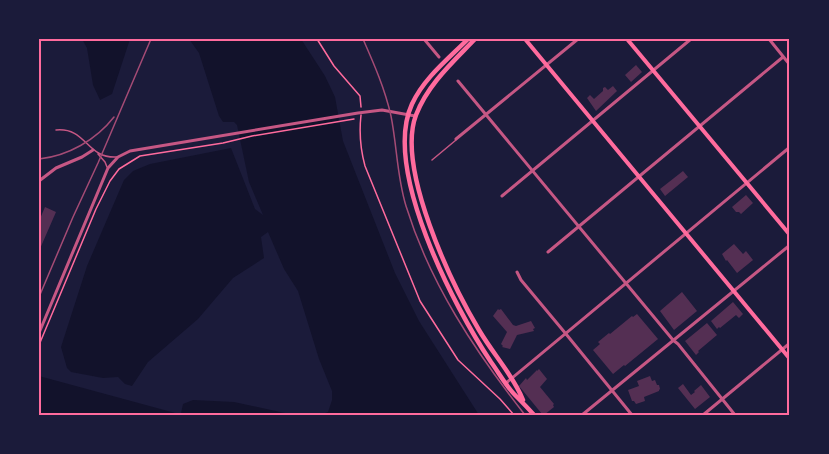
<svg xmlns="http://www.w3.org/2000/svg" width="829" height="454" font-family="'Work Sans',sans-serif">
  <style>
    .water { fill: #12122b }
    .building { fill: #542f53 }
    .lines { fill: none; stroke-linecap: round; stroke-linejoin: round }
    .path { stroke: #ff6b9d; stroke-width: 1.5 }
    .service { stroke: #c65784; stroke-width: 1.5 }
    .minor { stroke: #c65784; stroke-width: 3 }
    .tertiary { stroke: #c65784; stroke-width: 3 }
    .secondary { stroke: #ff6b9d; stroke-width: 4 }
    .primary { stroke: #ff6b9d; stroke-width: 4.5 }
    .rail { stroke: #a44b75; stroke-width: 1.5 }
    .neatline { fill: none; stroke: #ff6b9d; stroke-width: 2 }
  </style>
  <rect width="100%" height="100%" fill="#1b1b3a"/>
  <path class="water" d="M82,39H130L112,94L100,100L93,85L87,48Z
    M189,39H301L325,76L335,97L343,141L395,273L419,321L479,415H319L328,412L332,400V391L319,359L298,291L284,269L268,232L261,237L264,258L233,278L198,319L148,362L132,386L125,384L118,377L103,378L71,372L67,368L61,347L87,266L124,180L133,171L150,164L231,148L255,209L263,215L249,182L237,125L234,122H223L219,116L199,53Z
    M39,376L179,414L181,413L183,404L193,400L234,402L294,415H39Z"/>
  <path class="building" d="M636,65L642,72L631,82L625,75Z
    M613,86L617,91L596,111L587,98L590,95L594,99L603,91V88L605,87L608,90Z
    M683,171L688,177L665,196L660,189Z
    M746,195L753,203L741,214L739,212H736L732,207Z
    M45,207L56,212L39,251V221Z
    M734,244L743,254L746,251L753,260L737,273L727,260L726,261L722,254Z
    M682,292L697,311L674,330L660,311Z
    M733,302L743,314L739,318L736,315L720,328L719,327L717,329L711,321Z
    M498,309L499,310L501,309L513,325L516,326L531,321L535,328L533,329L534,331L517,335L510,349L502,347L503,346L501,344L507,332L493,316Z
    M637,314L658,339L625,366L624,365L613,374L593,350L600,344L598,342L609,333L610,334L632,316L633,317Z
    M707,323L717,335L698,351L699,352L696,355L685,341Z
    M539,369L547,379L540,387L554,404L553,405L554,407L544,415L542,414L519,386L526,378L527,380L537,370V371Z
    M650,376L652,381L655,380L657,385H659L660,389L659,390V391L644,397L645,401L636,404L634,401H632L628,390L639,386L637,381Z
    M683,384L691,395L695,392L694,391L701,385L710,397L695,409L678,388Z"/>
  <g class="lines">
    <path class="path" d="M317,39L334,66L360,96L361,107
      M361,115C359,133 360,148 365,166L420,301L458,360L500,399L514,415
      M39,345L96,209L110,181L119,169L140,156L223,143L252,136L354,119"/>
    <path class="service" d="M56,130C87,127 86,159 117,157
      M98,154L105,162L107,167
      M432,160L456,140"/>
    <path class="minor" d="M424,39L439,57
      M769,39L790,65
      M456,139L578,39
      M39,181L56,168L82,157L93,150
      M502,196L691,39
      M548,252L783,57
      M517,272L521,280L566,334"/>
    <path class="tertiary" d="M458,81L673,340L678,344L735,415
      M39,333L108,168L118,157L130,151L358,113L382,110L415,116
      M566,334L632,415
      M506,383L790,147
      M582,415L790,245
      M703,415L790,343"/>
    <path class="secondary" d="M525,39L790,359
      M627,39L790,235"/>
    <path class="primary" d="M468,39C448,59 424,78 412,104C382,169 454,307 491,362C499,373 506,386 515,395C522,402 528,408 534,415
      M475,39C453,62 428,84 416,115C396,168 451,283 479,330C493,354 513,375 523,400"/>
    <path class="rail" d="M363,39C374,64 385,89 391,116C397,146 397,177 406,206C430,284 475,351 525,415
      M39,159C68,156 96,140 114,117
      M39,297L73,217L98,163L151,39"/>
  </g>
  <rect width="829" height="454" fill="none" stroke="#1b1b3a" stroke-width="81"/>
  <rect x="40" y="40" width="748" height="374" class="neatline"/>
</svg>
